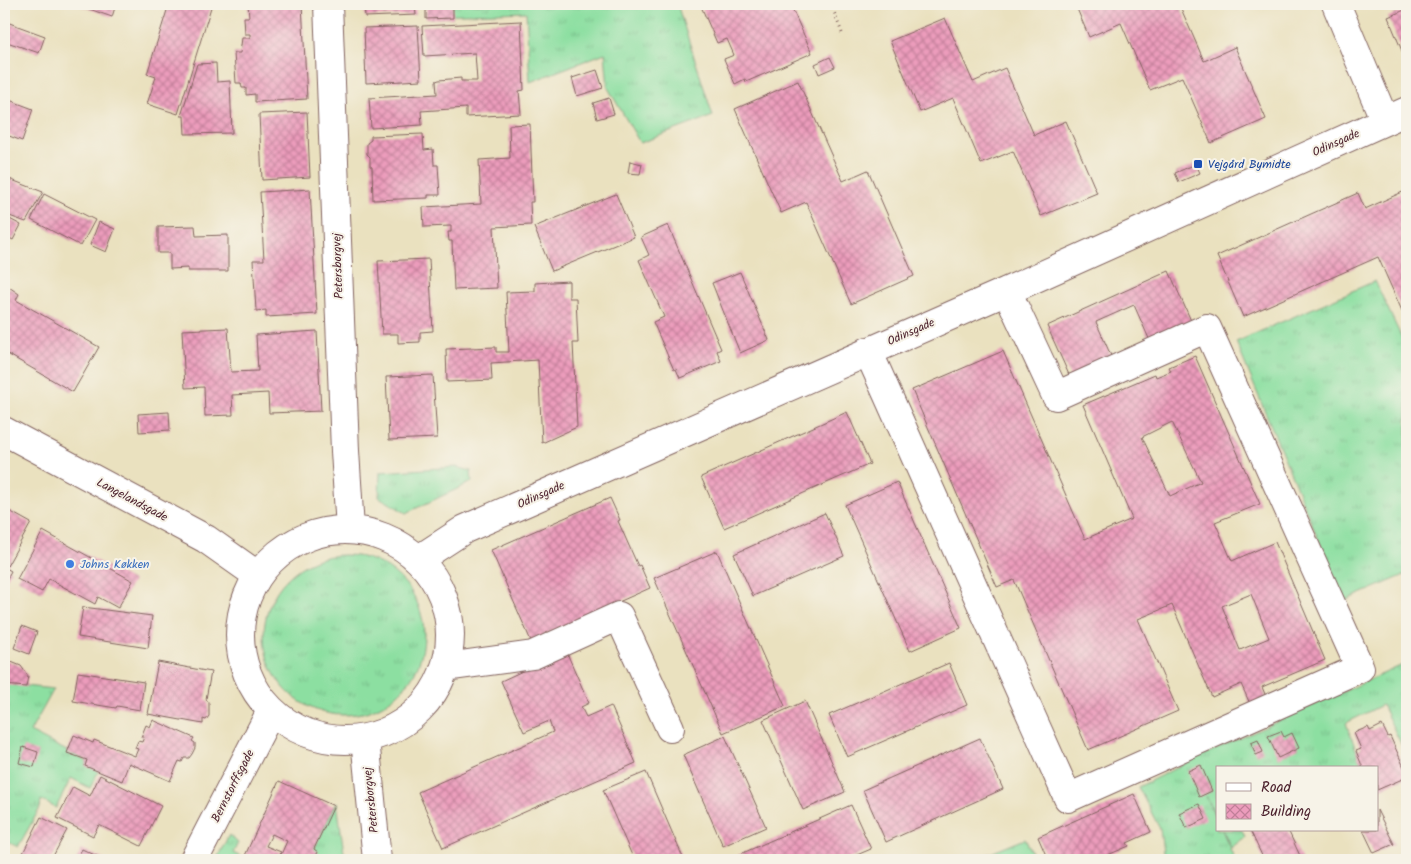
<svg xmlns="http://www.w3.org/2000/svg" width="1411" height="864" font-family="Kalam,sans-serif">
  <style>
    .grass { fill: url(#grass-tufts); stroke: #6b7f66 }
    .building { fill: url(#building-cross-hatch); fill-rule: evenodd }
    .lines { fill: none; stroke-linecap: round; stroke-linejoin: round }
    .minor-casing { stroke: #82635f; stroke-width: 30 }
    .path { stroke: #82635f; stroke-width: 3; stroke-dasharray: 1 4; stroke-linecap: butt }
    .minor { stroke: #fff; stroke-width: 28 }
    .transit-dot { fill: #1a4fb4; stroke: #f7f3e8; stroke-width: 2 }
    .shop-dot { fill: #3f7fe0; stroke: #f7f3e8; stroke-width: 2 }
    .labels { text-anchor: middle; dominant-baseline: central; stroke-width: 4; stroke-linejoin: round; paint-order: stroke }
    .street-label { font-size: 12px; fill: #4a1f2b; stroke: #f7f3e8 }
    .transit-label { font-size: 12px; fill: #164399; stroke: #f7f3e8; text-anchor: start }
    .shop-label { font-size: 12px; fill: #366cbe; stroke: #f7f3e8; text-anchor: start }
  </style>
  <defs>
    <pattern id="grass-tufts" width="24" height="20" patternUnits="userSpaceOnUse" patternTransform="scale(1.25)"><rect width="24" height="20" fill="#8cdfa1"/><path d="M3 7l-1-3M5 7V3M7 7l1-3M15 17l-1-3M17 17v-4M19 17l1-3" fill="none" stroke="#7abf8b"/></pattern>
    <pattern id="building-cross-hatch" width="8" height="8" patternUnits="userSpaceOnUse" patternTransform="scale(1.25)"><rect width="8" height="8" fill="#ec9cbc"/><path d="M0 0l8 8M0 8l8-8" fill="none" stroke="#c17f99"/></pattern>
  </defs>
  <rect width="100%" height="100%" fill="#f7f3e8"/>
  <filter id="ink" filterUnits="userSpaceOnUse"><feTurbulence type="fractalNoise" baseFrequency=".02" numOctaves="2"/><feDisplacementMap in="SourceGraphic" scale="10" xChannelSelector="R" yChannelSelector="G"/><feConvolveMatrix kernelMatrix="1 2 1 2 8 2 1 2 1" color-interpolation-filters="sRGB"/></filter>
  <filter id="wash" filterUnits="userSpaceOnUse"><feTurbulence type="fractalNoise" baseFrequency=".0096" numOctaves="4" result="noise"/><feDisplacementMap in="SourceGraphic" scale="20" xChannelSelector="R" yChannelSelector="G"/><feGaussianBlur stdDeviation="1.12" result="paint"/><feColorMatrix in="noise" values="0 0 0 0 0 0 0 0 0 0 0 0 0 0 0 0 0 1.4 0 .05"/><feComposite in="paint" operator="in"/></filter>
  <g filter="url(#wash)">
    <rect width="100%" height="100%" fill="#eae1bf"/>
    <path class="grass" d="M432,4H677L713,116L640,143L608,88L605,53L530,82L526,12L432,15Z
      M1375,281L1407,349V574L1344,601L1236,342Z
      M457,467L471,471L472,482L406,513L379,497L380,472Z
      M264 635a80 80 0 1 1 160 0a80 80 0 1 1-160 0Z
      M1407,663V756L1382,705L1346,723L1363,768H1217V818L1206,796L1217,821V830H1222L1235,860H1164L1160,829L1138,787L1190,761Z
      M4,684L54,689L30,732L100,768L90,788L71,778L56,808L41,800L40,808L18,847L4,840Z
      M337,802L345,860H308Z
      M1223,830H1242L1245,837L1231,848Z
      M229,835L238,843L233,853L248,860H216Z
      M1025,839L1036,860H974Z"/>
    <g id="blocks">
      <path class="building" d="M75,4H116L112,17Z
        M169,4H212L178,114L147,104L156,77L147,74Z
        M248,4H302L307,99L255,102V94L246,95V88H242L241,83H236L234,53H240L242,38H250V34H245L244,17H249Z
        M364,4H415L416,15L365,17Z
        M700,4H790L812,53L746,82L745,79L735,84L724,59L734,55L727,39L717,43Z
        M1075,4H1142L1143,8L1152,4H1179L1204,61L1235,47L1266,119L1211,143L1182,77L1150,90L1121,23L1089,37Z
        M453,5V18L426,19V6Z
        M1407,9V63L1388,17Z
        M945,18L973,82L1005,68L1034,135L1066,121L1097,193L1041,216L1013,151L981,164L953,98L920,112L890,41Z
        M4,21L45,36L39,53L4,41Z
        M521,21L524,90L519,91L521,114L466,117V108L421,111L422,125L371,128L369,98L437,94L436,81L439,80L461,78V81H477L475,53L424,56L422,26Z
        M418,26L421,80L366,83L364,28Z
        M830,57L835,67L819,74L815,64Z
        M216,63L217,82L230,81L232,133L185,134L184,116H181L197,64Z
        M597,70L603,88L577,96L572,78Z
        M798,81L843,181L868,170L914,276L851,304L806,202L781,213L735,109Z
        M4,98L33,109L22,141L4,134Z
        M609,98L614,114L597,119L593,103Z
        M307,112L310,177L262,180L259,114Z
        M530,124L533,202H530L531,225L494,227L497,288L454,290L452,241H449L448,232H451V226L424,227L423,207L481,204L479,160L510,158L509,125Z
        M423,134L424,150L433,149L434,165H438L440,195H428V198L373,200L372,167L370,166V157L367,154V143L371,140V136Z
        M630,161L642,164L640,174L628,173Z
        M1196,164L1200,173L1179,182L1175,173Z
        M4,177L43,192L26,222L4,214Z
        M310,189L317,314L266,317V310L256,311L253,260H264L260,192Z
        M1407,190V322L1378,257L1243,317L1217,256L1358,193L1365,209Z
        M44,194L95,220L81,246L31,220Z
        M616,194L634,237L552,271L534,227Z
        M6,217L21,225L13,240L4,235V221Z
        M99,222L115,229L106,252L90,245Z
        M668,225L721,349L717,351L721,361L680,378L676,369L674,370L653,322L664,317L639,260L649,255L641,237Z
        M195,226L196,236L228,235V271H188V268L170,269V253H158V227Z
        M429,259L433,331L420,332V342L398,343V334H382L378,261Z
        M1169,271L1192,323L1150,341L1134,305L1096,322L1112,358L1070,377L1047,326Z
        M740,272L769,340L740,353L712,283Z
        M569,281V298H576L578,343H573L577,427L542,443L538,360L491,363L492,380L447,382L446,349L496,347V352H509L506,292L535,291V283Z
        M9,287L19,294L16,300L99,347L73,392L4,352V293L5,294Z
        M228,328L231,372L258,371L256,335L317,331L321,411L269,413L268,393L232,395L233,415L205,416L204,387L185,388L182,330Z
        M1003,351L1085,539L1132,519L1083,405L1155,374L1156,377L1171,371L1169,367L1195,356L1260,504L1215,522L1232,561L1275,542L1325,660L1262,687L1267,699L1251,706L1241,684L1212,697L1172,605L1138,619L1178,711L1088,750L1014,580L997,587L912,390ZM1172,422L1201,482L1170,496L1142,437ZM1251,594L1269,638L1240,650L1222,606Z
        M433,375L437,438L389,440L386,377Z
        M169,412L170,430L139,432L138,414Z
        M847,412L870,464L724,528L701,477Z
        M897,482L961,628L910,651L845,505Z
        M610,498L620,520L618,521L638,566L640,565L650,588L531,641L491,550Z
        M4,508L31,523L6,568L11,571L4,584Z
        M825,513L844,556L753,596L734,554Z
        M43,531L133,581L118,608L98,597L95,604L49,579L42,592L17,579Z
        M717,551L785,706L723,733L654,578Z
        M83,607L152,616L148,648L78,637Z
        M22,626L37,632L29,654L14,648Z
        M566,651L589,703L581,707L586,717L611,706L636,763L443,848L418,792L553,732L549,721L524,732L501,681Z
        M4,659L21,666L28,676L26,687L4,685Z
        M158,662L211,672L206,699L209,703V716L206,720L203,719V724L148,714Z
        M949,663L967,705L847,757L829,715Z
        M78,672L144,682L140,710L117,706L116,708L73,701Z
        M805,701L845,792L803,810L763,720Z
        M153,720L194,738L192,741L195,743V748L192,754L189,758H184L182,762L179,761L170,781L129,763L122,781L85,766L87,760L67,753L74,735L93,743L94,740L135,756L138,749L135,748L138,741L142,742L144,737H141L146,725L150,727Z
        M1382,725L1388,737L1390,736L1407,774V777L1377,790V768H1363L1356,751L1361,749L1354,733L1368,727L1370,731Z
        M1281,731L1284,737L1292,733L1299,748L1278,758L1268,736Z
        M725,736L766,827L723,846L683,755Z
        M980,738L1003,789L886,842L863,790Z
        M1258,740L1263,752L1256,755L1251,743Z
        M23,747L38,752L34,767L19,763Z
        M1201,765L1212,791L1199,797L1188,771Z
        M646,772L684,860H634L603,790Z
        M100,775L161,806L141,846L99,825L93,836L57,818L73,787L90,796Z
        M279,781L334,806L314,849L318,852L314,860H283L279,859L287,841L272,834L266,846L281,852L278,860H243Z
        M1134,794L1151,832L1127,843L1129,846L1096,860H1048L1038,837Z
        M1199,804L1206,819L1186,828L1179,813Z
        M851,805L871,849L845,860H727Z
        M1377,810L1394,844L1374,853L1363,830H1377Z
        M41,817L67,830L51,860H22L20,859Z
        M1250,830H1288L1302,860H1264Z
        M82,849L105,860H76Z"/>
    </g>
  </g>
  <g filter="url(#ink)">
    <use href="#blocks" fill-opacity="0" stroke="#82635f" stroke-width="1"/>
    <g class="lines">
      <g class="minor-casing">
        <path id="minor" d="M328,4L345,451L350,529
          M1336,4L1385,121
          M868,351L1068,798L1360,668L1207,328L1056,396L1007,291
          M4,431L206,539L257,575
          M240 635a105 105 0 1 1 210 0a105 105 0 1 1-210 0Z
          M419,559L465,529L1007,291L1407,111
          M446,667L533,655L619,616L670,728
          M365,739L377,860
          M194,860L271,711"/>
      </g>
      <path class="path" d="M831,4L842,33"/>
      <use href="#minor" class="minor"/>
    </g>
  </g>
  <rect class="transit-dot" x="1193" y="159" width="10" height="10" rx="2.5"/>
  <circle class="shop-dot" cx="70" cy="564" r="5"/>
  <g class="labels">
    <g class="street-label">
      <text transform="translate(1336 143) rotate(-24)">Odinsgade</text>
      <text transform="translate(338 266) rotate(-92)">Petersborgvej</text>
      <text transform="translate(911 332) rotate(-24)">Odinsgade</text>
      <text transform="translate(541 495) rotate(-24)">Odinsgade</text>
      <text transform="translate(132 500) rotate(28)">Langelandsgade</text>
      <text transform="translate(233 786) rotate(-63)">Bernstorffsgade</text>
      <text transform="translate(371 800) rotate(-96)">Petersborgvej</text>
    </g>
    <g class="transit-label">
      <text x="1208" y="164">Vejgård Bymidte</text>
    </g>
    <g class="shop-label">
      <text x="80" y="564">Johns Køkken</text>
    </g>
  </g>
  <rect width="1411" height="864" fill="none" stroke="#f7f3e8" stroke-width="20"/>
  <rect x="1216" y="766" width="162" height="65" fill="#f7f3e8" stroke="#b29e9c"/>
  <rect x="1226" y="783" width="25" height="8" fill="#ffffff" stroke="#b29e9c"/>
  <text x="1261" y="792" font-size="15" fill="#4a1f2b">Road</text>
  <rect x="1226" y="804" width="25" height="15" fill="url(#building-cross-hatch)" stroke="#b29e9c"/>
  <text x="1261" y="816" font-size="15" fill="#4a1f2b">Building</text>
</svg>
